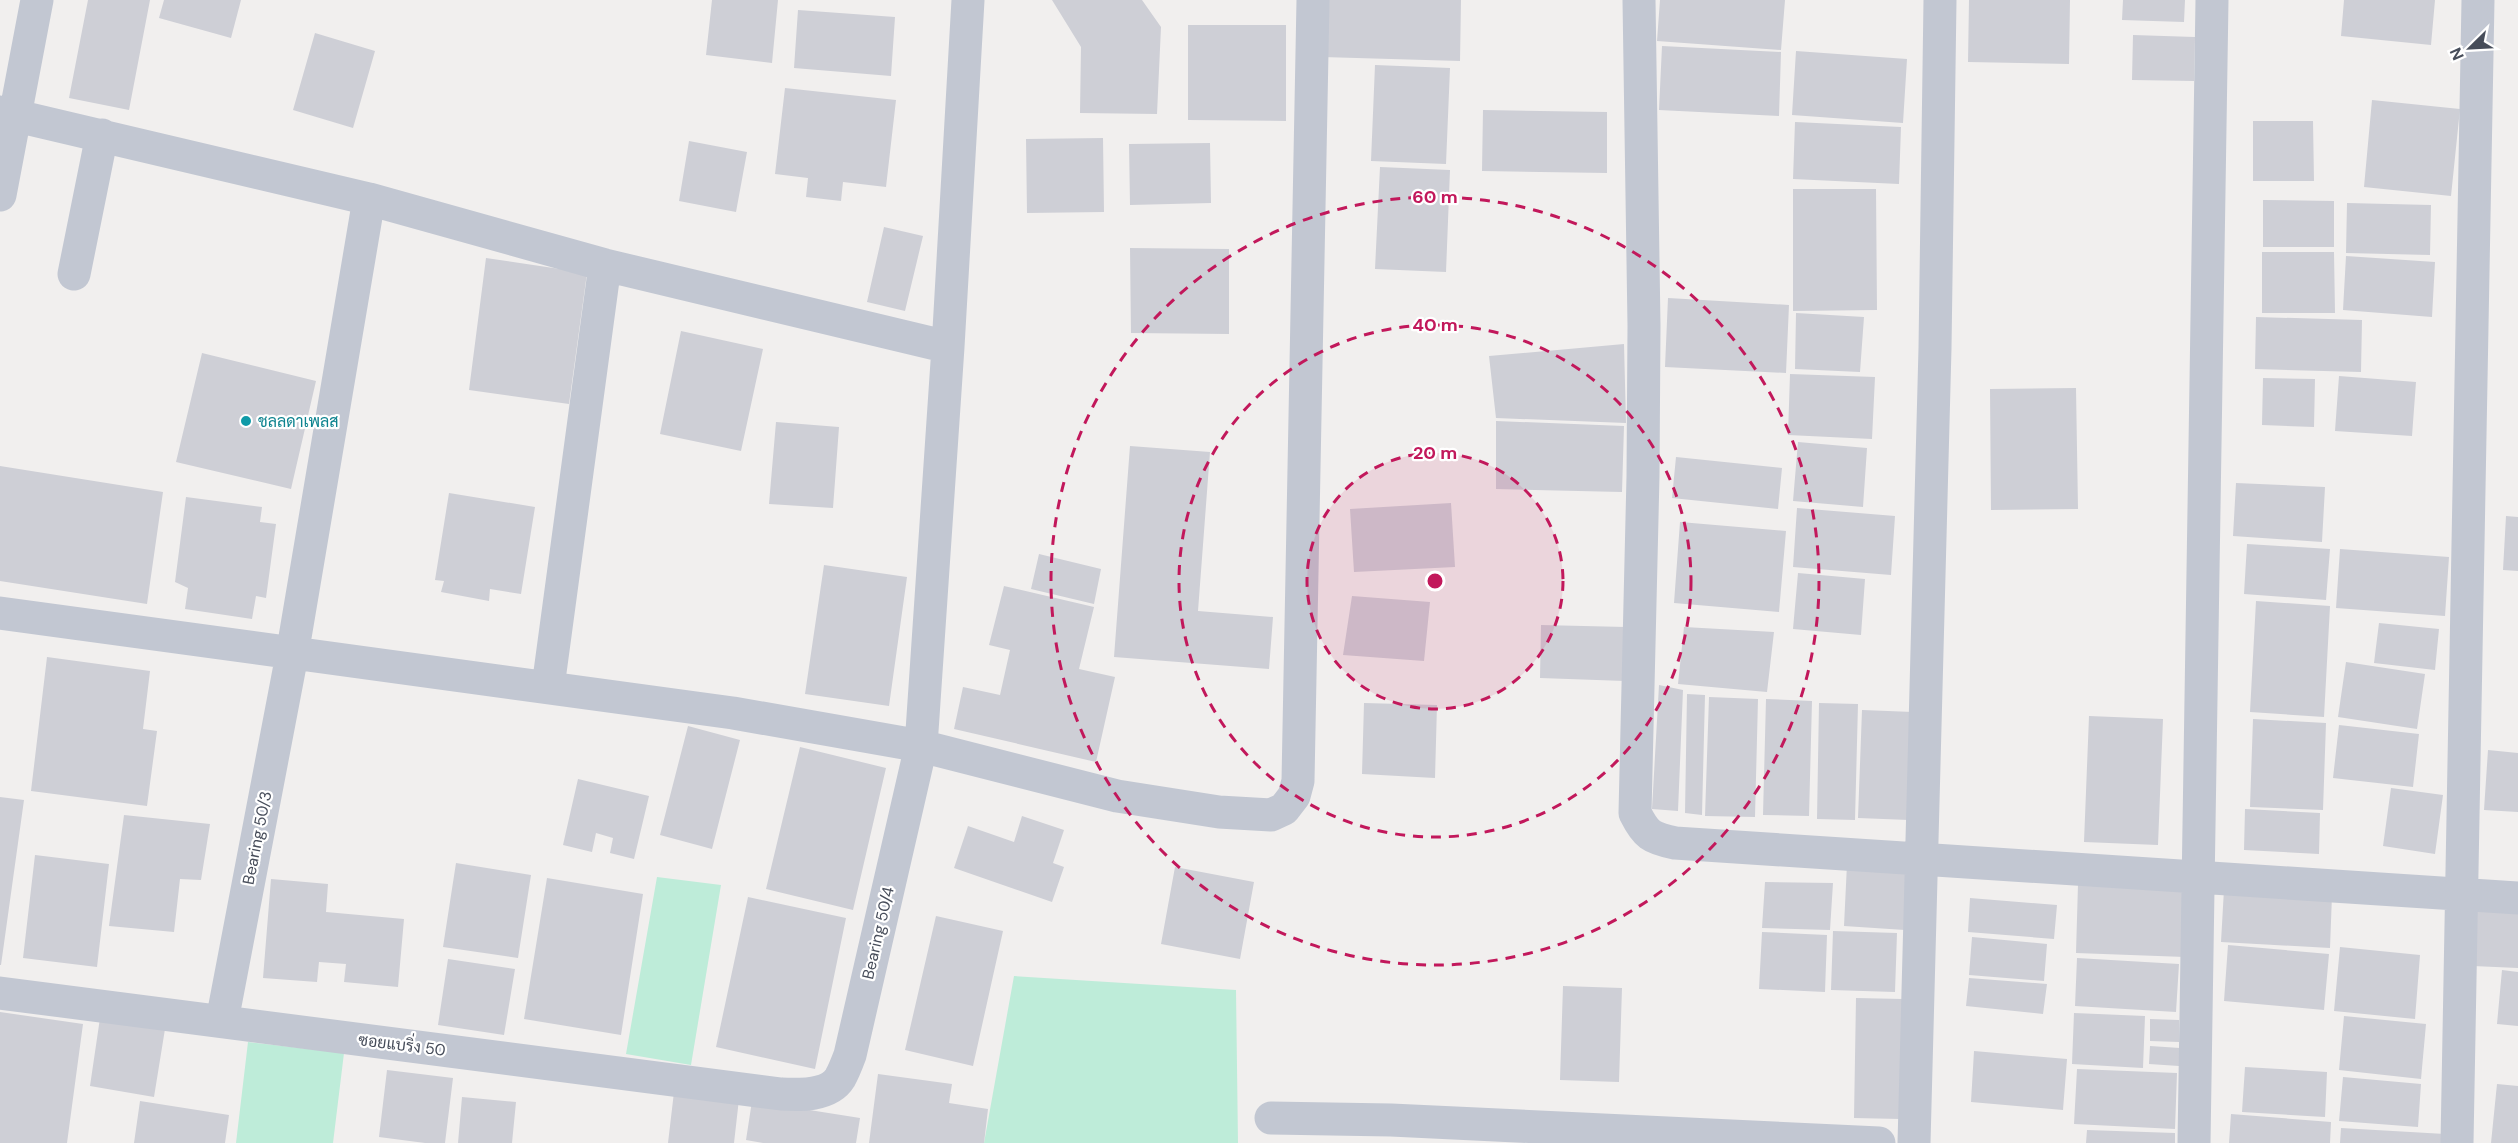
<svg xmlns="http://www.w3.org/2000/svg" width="2518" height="1143" font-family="'DM Sans',Sarabun,sans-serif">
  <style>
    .green { fill: #beecd9 }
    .building { fill: #cecfd6 }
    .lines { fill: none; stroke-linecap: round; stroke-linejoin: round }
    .minor { stroke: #c2c7d2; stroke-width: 33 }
    .ring { fill: none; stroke: #c2185b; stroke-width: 3; stroke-dasharray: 10 8 }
    .culture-dot { fill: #0f9aa8; stroke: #fff; stroke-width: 2 }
    .labels { text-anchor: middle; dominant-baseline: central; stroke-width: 4.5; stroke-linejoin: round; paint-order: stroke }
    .culture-label { font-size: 16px; fill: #0d838f; stroke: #fff; text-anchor: start }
    .street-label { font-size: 16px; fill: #474d5a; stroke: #fff }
    .centre { fill: #c2185b; stroke: #fff; stroke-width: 3 }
    .ring-label { font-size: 18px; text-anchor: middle; font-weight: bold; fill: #c2185b; stroke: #fff; stroke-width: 4.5; stroke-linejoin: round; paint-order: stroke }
  </style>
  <rect width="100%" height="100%" fill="#f1efee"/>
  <path class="green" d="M657,877L721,885L691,1065L626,1054Z
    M1014,976L1236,990L1238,1143H984Z
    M248,1042L344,1053L333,1143H236Z"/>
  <path class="building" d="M88,0H150L129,110L69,98Z
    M164,0H241L231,38L159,18Z
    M712,0H778L772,63L706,55Z
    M1052,0H1142L1161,27L1157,114L1080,113L1081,47Z
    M1323,0H1461L1460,61L1322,57Z
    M1660,0H1785L1781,50L1657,41Z
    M1969,0H2070L2069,64L1968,62Z
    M2123,0H2185L2184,22L2122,20Z
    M2344,0H2435L2431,45L2341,36Z
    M798,10L895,17L891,76L794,68Z
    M1188,25H1286V121L1188,120Z
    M315,33L375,51L353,128L293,110Z
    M2133,35L2195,37L2194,81L2132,80Z
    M1662,46L1781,52L1779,116L1659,110Z
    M1796,51L1907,59L1903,123L1792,115Z
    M1375,65L1450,68L1446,164L1371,161Z
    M785,88L896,100L886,187L843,182L841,201L806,197L808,178L775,174Z
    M2372,100L2460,109L2451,196L2364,187Z
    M1483,110L1607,112V173L1482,171Z
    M2253,121H2313L2314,181H2253Z
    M1795,122L1901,127L1899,184L1793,179Z
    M1103,138L1104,212L1027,213L1026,139Z
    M689,141L747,152L736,212L679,201Z
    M1210,143L1211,203L1130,205L1129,144Z
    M1380,167L1450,170L1446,272L1375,269Z
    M1793,189H1876L1877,310L1793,311Z
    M2263,200L2334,201V247H2263Z
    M2347,203L2431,205L2430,255L2346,253Z
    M884,227L923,236L905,311L867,302Z
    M1130,248L1229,249V334L1131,333Z
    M2262,252H2334L2335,313H2262Z
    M2346,256L2435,262L2432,317L2343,310Z
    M486,258L587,273L569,404L469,390Z
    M1668,298L1789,305L1786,373L1665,367Z
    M1796,313L1864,317L1860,372L1795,369Z
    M2256,317L2362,320L2361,372L2255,369Z
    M681,331L763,349L741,451L660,434Z
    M1624,344L1626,423L1496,418L1489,356Z
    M202,353L316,381L291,489L176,462Z
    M1790,374L1875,377L1872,439L1788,435Z
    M2339,376L2416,382L2412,436L2335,431Z
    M2263,378L2315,379L2314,427L2262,425Z
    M2076,388L2078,509L1991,510L1990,389Z
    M1496,421L1624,426L1622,492L1496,489Z
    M776,422L839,427L833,508L769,504Z
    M1798,442L1867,448L1863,507L1793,501Z
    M1130,446L1210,452L1198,611L1273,617L1269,669L1114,657Z
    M1676,457L1782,468L1778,509L1672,498Z
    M0,466L163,492L147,604L0,581Z
    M2236,483L2325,487L2322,542L2233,536Z
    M449,493L535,507L521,594L490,589L489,601L441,592L444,581L435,580Z
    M186,497L262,507L260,522L276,524L266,598L256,596L252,619L185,609L188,588L175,582Z
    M1451,503L1455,567L1354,572L1350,509Z
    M1797,508L1895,516L1891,575L1793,567Z
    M2506,516L2518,517V571L2503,570Z
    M1680,522L1786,531L1779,612L1674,603Z
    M2247,544L2330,549L2326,600L2244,594Z
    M2340,549L2449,557L2445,616L2336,608Z
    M1039,554L1101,569L1094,604L1031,589Z
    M824,565L907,577L889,706L805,694Z
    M1798,573L1865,579L1861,635L1793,629Z
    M1004,586L1094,607L1079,669L1115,677L1096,762L954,729L963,687L1000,695L1010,650L989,645Z
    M1352,596L1430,602L1424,661L1343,655Z
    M2256,601L2330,606L2324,717L2250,712Z
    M2379,623L2439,629L2435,670L2374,663Z
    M1541,625L1626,627L1625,681L1540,678Z
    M1684,627L1774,632L1767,692L1678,684Z
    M47,657L150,671L143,729L157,731L147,806L31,791Z
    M2346,662L2425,674L2417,729L2338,717Z
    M1659,685L1683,690L1678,811L1652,809Z
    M1687,694L1705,695L1702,815L1685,813Z
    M1709,697L1758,699L1755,817L1705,816Z
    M1766,699L1812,701L1809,816L1763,815Z
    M1364,703L1437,705L1435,778L1362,774Z
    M1819,703L1858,704L1855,820L1817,819Z
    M1862,710L1913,712L1909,820L1858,818Z
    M2089,716L2163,719L2158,845L2084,842Z
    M2253,719L2326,723L2323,810L2250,807Z
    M2339,725L2419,734L2413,787L2333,778Z
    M688,726L740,740L712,849L660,835Z
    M800,747L886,768L853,910L766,889Z
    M2488,750L2518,753V812L2484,810Z
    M578,779L649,796L634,859L610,853L613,838L596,833L592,852L563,845Z
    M2391,788L2443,795L2435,854L2383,846Z
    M0,797L24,800L1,965H0Z
    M2245,809L2320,813L2319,854L2244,850Z
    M124,815L210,824L201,880L180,879L174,932L109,926Z
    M1022,816L1064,830L1053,863L1064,867L1052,902L954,868L968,826L1014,842Z
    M35,855L109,864L97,967L23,958Z
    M456,863L531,875L518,958L443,947Z
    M1847,864L1908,867L1905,930L1844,926Z
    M1175,867L1254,882L1240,959L1161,944Z
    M547,878L643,894L621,1035L524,1019Z
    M271,879L328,884L326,912L404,919L398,987L344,982L346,964L319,962L317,982L263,978Z
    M1765,882L1833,883L1830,930L1762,928Z
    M2078,884L2187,888L2185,957L2076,953Z
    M2224,889L2332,895L2330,948L2221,942Z
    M748,897L846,918L815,1069L716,1047Z
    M1970,898L2057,905L2054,939L1968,932Z
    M2475,905L2518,907V968L2473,966Z
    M936,916L1003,931L973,1066L905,1050Z
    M1833,931L1897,933L1895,992L1831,990Z
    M1762,932L1827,935L1825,992L1759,989Z
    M1972,937L2047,944L2044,981L1969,975Z
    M2228,945L2329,954L2324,1010L2224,1001Z
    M2340,947L2420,955L2415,1019L2334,1011Z
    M2077,958L2179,964L2176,1012L2075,1006Z
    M448,959L515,969L504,1035L438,1025Z
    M2502,970L2518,972V1026L2497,1024Z
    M1969,978L2047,984L2043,1014L1966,1006Z
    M1563,986L1622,988L1619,1082L1560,1080Z
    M1856,998L1903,999L1901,1119L1854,1118Z
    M0,1012L83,1024L67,1143H0Z
    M2074,1013L2145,1016L2143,1068L2072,1064Z
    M2344,1016L2426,1024L2421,1079L2339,1070Z
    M100,1018L165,1029L154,1097L90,1086Z
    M2150,1019L2179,1020V1042L2150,1041Z
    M2150,1046L2180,1048L2179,1066L2149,1064Z
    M1974,1051L2067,1059L2063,1110L1971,1102Z
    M2245,1067L2327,1072L2325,1117L2242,1112Z
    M2077,1069L2177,1073L2175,1129L2074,1124Z
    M387,1070L453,1078L445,1143H425L379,1137Z
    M878,1074L952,1084L949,1103L988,1109L984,1143H869Z
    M2343,1077L2421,1084L2418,1127L2339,1121Z
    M2497,1084L2518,1086V1143H2491Z
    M674,1092L739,1099L734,1143H668Z
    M462,1097L516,1102L512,1143H458Z
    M140,1101L229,1115L225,1143H134Z
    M752,1101L860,1118L856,1143H763L746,1140Z
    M2231,1114L2331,1122L2330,1143H2229Z
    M2341,1128L2445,1134V1143H2340Z
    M2087,1130L2175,1133V1143H2086Z"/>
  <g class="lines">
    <path class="minor" d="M1639,0L1644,326L1643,476L1635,813C1646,835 1651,838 1675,843L2518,898
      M0,112L369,199L605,265L948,347
      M0,195L37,0
      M74,274L102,135
      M0,613L733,713L921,746L1117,796L1219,812L1271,815L1284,809L1294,796L1298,781L1313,0
      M548,687L605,265
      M0,993L781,1094C800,1095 829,1096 840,1078C844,1071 847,1063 850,1055L921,746L948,347L968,0
      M222,1021L292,655L369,199
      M1271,1118L1391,1120L1879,1143
      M1914,1143L1935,348L1940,0
      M2194,1143L2212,0
      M2457,1143L2478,0"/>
  </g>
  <circle cx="1435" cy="581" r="128" fill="#c2185b" fill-opacity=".12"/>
  <g class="ring">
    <circle cx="1435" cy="581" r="128"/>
    <circle cx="1435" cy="581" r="256"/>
    <circle cx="1435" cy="581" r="384"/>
  </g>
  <circle class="culture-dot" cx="246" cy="421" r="6"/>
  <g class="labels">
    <g class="culture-label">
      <text x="258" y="421">ชลลดาเพลส</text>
    </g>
    <g class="street-label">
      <text transform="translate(257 838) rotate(-79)">Bearing 50/3</text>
      <text transform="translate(878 933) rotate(-77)">Bearing 50/4</text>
      <text transform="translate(402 1045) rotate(7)">ซอยแบริ่ง 50</text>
    </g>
  </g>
  <circle cx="1435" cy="581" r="9" class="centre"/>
  <g class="ring-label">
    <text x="1435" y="203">60 m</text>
    <text x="1435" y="331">40 m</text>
    <text x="1435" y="459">20 m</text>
  </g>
  <g transform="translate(2470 48) rotate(246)" stroke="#ffffff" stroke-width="4.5" paint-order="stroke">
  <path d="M0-4.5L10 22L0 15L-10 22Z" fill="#474d5a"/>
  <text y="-9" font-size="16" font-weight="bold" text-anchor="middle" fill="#474d5a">N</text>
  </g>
</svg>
